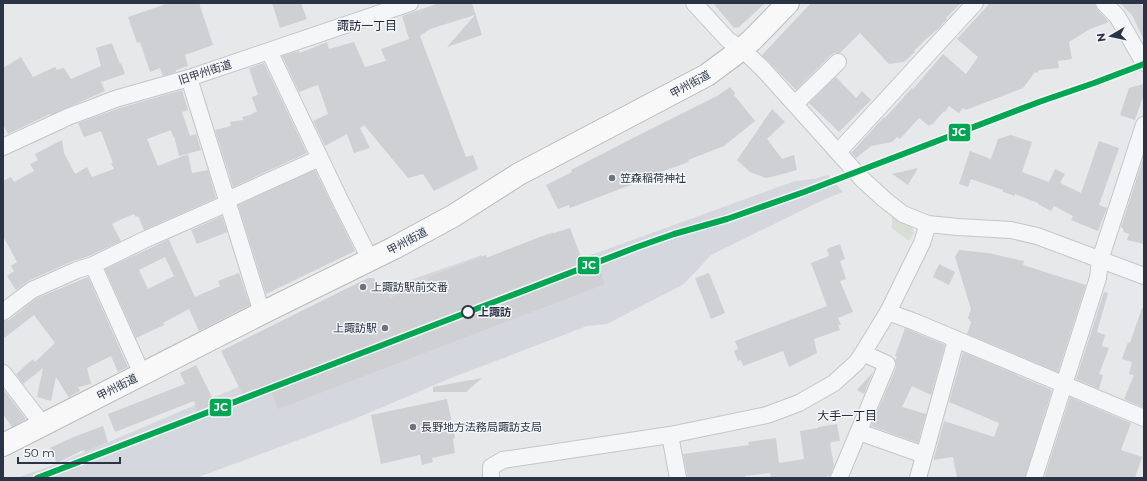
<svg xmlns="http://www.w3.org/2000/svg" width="1147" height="481" font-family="Montserrat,'Noto Sans JP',sans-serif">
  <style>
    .built { fill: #d4d7dd }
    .green { fill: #d6ded6 }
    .building { fill: #ced0d3; fill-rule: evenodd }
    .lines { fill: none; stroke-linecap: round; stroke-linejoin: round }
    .minor-casing { stroke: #c4c6c8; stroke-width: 18 }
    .highway-casing { stroke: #b8bbbf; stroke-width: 24 }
    .minor { stroke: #f5f6f7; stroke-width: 16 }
    .highway { stroke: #f8f8f8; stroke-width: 22 }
    .rail-1-casing { stroke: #f4f6f9; stroke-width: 9 }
    .rail-1 { stroke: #00a651; stroke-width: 6 }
    .poi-dot { fill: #6c737f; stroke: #f4f6f9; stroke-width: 1.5 }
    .stop-dot { fill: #f4f6f9; stroke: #2b3445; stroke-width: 2 }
    .labels { text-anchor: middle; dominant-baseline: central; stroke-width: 3; stroke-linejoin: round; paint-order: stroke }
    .street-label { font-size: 11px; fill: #2b3445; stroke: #f4f6f9 }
    .poi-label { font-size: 11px; fill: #2b3445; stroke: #f4f6f9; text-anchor: start }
    .stop-label { font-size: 11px; font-weight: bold; fill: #2b3445; stroke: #f4f6f9; text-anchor: start }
    .neighbourhood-label { font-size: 12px; fill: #1d2536; stroke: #f4f6f9 }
    .line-badge { stroke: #f4f6f9; stroke-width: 1.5 }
    .badge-label { font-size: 11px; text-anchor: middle; font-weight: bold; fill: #fff }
  </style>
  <rect width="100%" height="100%" fill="#e6e8ea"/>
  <path class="built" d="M828,175L843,192L823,200L711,255L684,284L607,324L587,326L451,378L352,420L196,478H16L57,464L193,406L328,350L373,293L482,255L483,259L553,232L564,261L580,259L795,181L814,179Z"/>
  <path class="green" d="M892,217L912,225L914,233L909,241L892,228Z"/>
  <path class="building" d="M169,3H199L213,45L185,55L188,66L176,70V72L163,76L160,68L150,72L140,42L137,43L128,17Z
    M272,3H301L307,19L280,28Z
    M439,3H472L482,35L447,47L475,15L430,29L420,36L466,157L473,155L478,169L434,191L423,174L408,178L364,125L360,128L370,148L354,153L347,134L325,146L313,121L328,114L318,85L299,92L282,56L299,51L300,53L327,42L329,49L354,42L365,67L386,61L381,49L409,39L402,16Z
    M713,3H765L739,27L734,28Z
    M811,3H961L946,18L947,19L938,29L925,40L914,51L915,52L904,62L889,64L860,33L840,53H835L831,55L796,90L762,55Z
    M990,3H1095L1097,9L1109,22L1090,29L1069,42L1072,59L1058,61L1059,68L1039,70L1037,73L1035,72L1023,88L966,110L963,108L959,113L949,106L945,112L944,111L932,125L931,124L929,126L919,118L900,139L897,137L892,142L871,146L856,158L851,153L884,117L885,118L912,88L913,89L943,54L966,74L978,57L957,39Z
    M1120,3H1141L1144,10V40L1132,15Z
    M112,43L120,64L121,63L125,74L101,82L105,91L51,115L50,114L8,134L3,124V68L21,57L33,77L55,67L57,70L64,68L71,79L101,66L96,48Z
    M264,63L307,153L233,187L215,130L231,126L230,122L243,120L242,117L253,114L252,113L257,112L252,97L258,95L249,68Z
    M836,77L856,98L862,91L871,100L839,132L809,103Z
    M1144,84V94L1135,120L1120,115L1129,88Z
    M730,87L735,93L734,95L755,121L724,146L688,160L689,162L649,176L650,178L620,189L570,208L569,205L558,209L546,185L572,172L571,170L641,134L717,96Z
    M182,90L188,110L182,112L190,136L196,134L201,150L179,156L174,136L173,137L171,130L147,139L158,166L188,154L192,173L208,170L216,198L144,230L138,216L136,217L134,214L122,219L112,224L121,241L89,256L73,261L28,281L16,290L7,276L14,271L11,266L17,262L3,236V181L11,177L14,182L34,171L30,164L38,160L35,154L62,140L64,153L75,174L87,167L92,177L114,169L111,163H113L101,131L84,137L78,123L120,108Z
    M772,109L785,122L767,139L782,159L794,155L797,170L783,174L766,178L750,172L737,160Z
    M1011,135L1032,142L1022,172L1049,182L1055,169L1065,174L1060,183L1081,193L1099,141L1119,148L1099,205L1107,208L1098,231L1071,220L1073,216L1054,206L1051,211L1038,204V203L1015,194V196L1003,192V190L971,179L968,187L959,184L970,151L991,159L998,139Z
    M1144,156V244L1127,240L1129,234L1124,232L1123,229L1121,227Z
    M918,168L908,185L892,174Z
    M315,170L355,251L266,294L238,205Z
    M222,216L227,232L197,244L191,230Z
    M570,228L581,257L594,254L605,284L278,409L269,385L243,395L221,351L368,278H374L379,293L387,290L390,299L406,287L407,290L429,282L428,277L486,255L487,258L548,234V235Z
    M170,239L169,240L195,297L220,286L218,281L239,273L250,305L199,331L189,309L163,323L164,325L136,338L105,269ZM165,257L174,276L148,289L139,270Z
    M840,244L845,259L840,261L846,279L840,281L853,312L838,318L841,325H838L840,330L814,339L817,353L789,367L783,351L743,366L741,360L738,361L734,351L738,349L735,341L827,306L811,263L829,256L827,249Z
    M959,250L988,253L1024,261L1023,265L1086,285L1058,372L967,334L971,322L968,318L971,309L955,257Z
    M939,264L955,272L949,285L933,277Z
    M709,273L725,313L711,319L695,278Z
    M88,277L128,367L118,372L111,356L87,368L91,384L78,387L80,391L71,396L69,398L56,377L51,401L37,397L43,368L23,384L16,374L33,359L35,362L55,343L34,315L3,339V321L9,320L37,298Z
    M1104,292L1108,293L1097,332L1105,335L1102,346L1109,348L1099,374L1103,375L1099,389L1076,379Z
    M1142,308H1144V408L1124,399L1134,375L1129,374L1132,362L1122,359L1128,342L1130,343Z
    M905,328L945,345L931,395L912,386L902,407L926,414L918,443L871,426L896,368V363L895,360L897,356H895Z
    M963,352L1052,390L1025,478H957L953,457L933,460V461L944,421L994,437L999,423L949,402Z
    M196,365L216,405L197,412L194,401L115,432L108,414L185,384L180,373Z
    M873,372L864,394L857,390Z
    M482,378L466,392H433V387Z
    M3,389L26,419L12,427L3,414Z
    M1070,397L1131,423L1121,450L1142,457L1135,478H1044Z
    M447,399L455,438L453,439L455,453L432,458L433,462L422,465L420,455L381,464L371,415Z
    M837,424L840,441L831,442V443H830L834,466L830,476L818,478H771L770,473L745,476V478H688L687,475L683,454L749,445L748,442L776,438L779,463L804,459L800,431L818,428V427Z
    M103,426L108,442L85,452L84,450L81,451L57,463L50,448L71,438Z"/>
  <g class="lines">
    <g class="minor-casing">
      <path id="minor" d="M694,3L728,40L742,49L763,69L861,178L885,200L903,214L928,224L958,227L1011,230L1037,236L1144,276
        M1104,3L1117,16L1144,63
        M269,51L340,200L370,259
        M189,78L262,313
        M795,104L838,62
        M3,147L70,116L92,108L115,99L189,78L410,3
        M838,152L975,3
        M227,200L320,158
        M93,265L142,374
        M3,312L32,290L77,270L93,265L144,240L228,203
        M888,312L915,322L1144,418
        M3,373L43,425
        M859,432L924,455
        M670,435L678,478
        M491,478V467L503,460L670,435L767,415L799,403L834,383L857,362L863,353L888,312L922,243L928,224
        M839,478L887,364L863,353
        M918,478L956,340
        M1034,478L1098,278L1100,260L1144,125"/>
    </g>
    <g class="highway-casing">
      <path id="highway" d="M3,445L262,313L394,248L453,216L519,174L707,75L742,49L752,40L788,3"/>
    </g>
    <use href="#minor" class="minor"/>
    <use href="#highway" class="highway"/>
    <g class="rail-1-casing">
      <path id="rail-1" d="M37,478L637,247L674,234L727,219L804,192L1039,102L1094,83L1144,64"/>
    </g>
    <use href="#rail-1" class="rail-1"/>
  </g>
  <g class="poi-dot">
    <circle cx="612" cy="178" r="4"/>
    <circle cx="363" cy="287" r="4"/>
    <circle cx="385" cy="328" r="4"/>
    <circle cx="413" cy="427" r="4"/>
  </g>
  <circle class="stop-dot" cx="468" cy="312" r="6"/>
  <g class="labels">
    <g class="street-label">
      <text transform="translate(205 72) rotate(-18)">旧甲州街道</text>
      <text transform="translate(690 84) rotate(-29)">甲州街道</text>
      <text transform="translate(407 241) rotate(-28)">甲州街道</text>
      <text transform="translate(117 387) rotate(-27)">甲州街道</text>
    </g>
    <g class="poi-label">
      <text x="620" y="178">笠森稲荷神社</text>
      <text x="371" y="287">上諏訪駅前交番</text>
      <text x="377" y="328" text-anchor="end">上諏訪駅</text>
      <text x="421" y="427">長野地方法務局諏訪支局</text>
    </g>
    <g class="stop-label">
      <text x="478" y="312">上諏訪</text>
    </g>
    <g class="neighbourhood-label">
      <text x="367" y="25">諏訪一丁目</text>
      <text x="847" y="415">大手一丁目</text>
    </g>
  </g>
  <g class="line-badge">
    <rect x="948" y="123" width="23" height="19" rx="4" fill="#00a651"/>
    <rect x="577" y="256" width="23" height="19" rx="4" fill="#00a651"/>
    <rect x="209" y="398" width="23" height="19" rx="4" fill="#00a651"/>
  </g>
  <g class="badge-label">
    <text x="959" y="136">JC</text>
    <text x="589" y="269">JC</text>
    <text x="221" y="411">JC</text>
  </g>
  <rect width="1147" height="481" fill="none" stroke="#2b3445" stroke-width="8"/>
  <g transform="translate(1111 36) rotate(261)" stroke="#f4f6f9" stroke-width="3" paint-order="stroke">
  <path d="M0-3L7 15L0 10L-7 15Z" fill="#2b3445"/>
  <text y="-6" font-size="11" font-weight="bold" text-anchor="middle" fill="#2b3445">N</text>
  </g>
  <path d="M18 457v6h102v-6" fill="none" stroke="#2b3445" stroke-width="2"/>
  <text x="24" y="457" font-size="12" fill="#2b3445" stroke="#f4f6f9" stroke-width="3" paint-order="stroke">50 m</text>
</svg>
